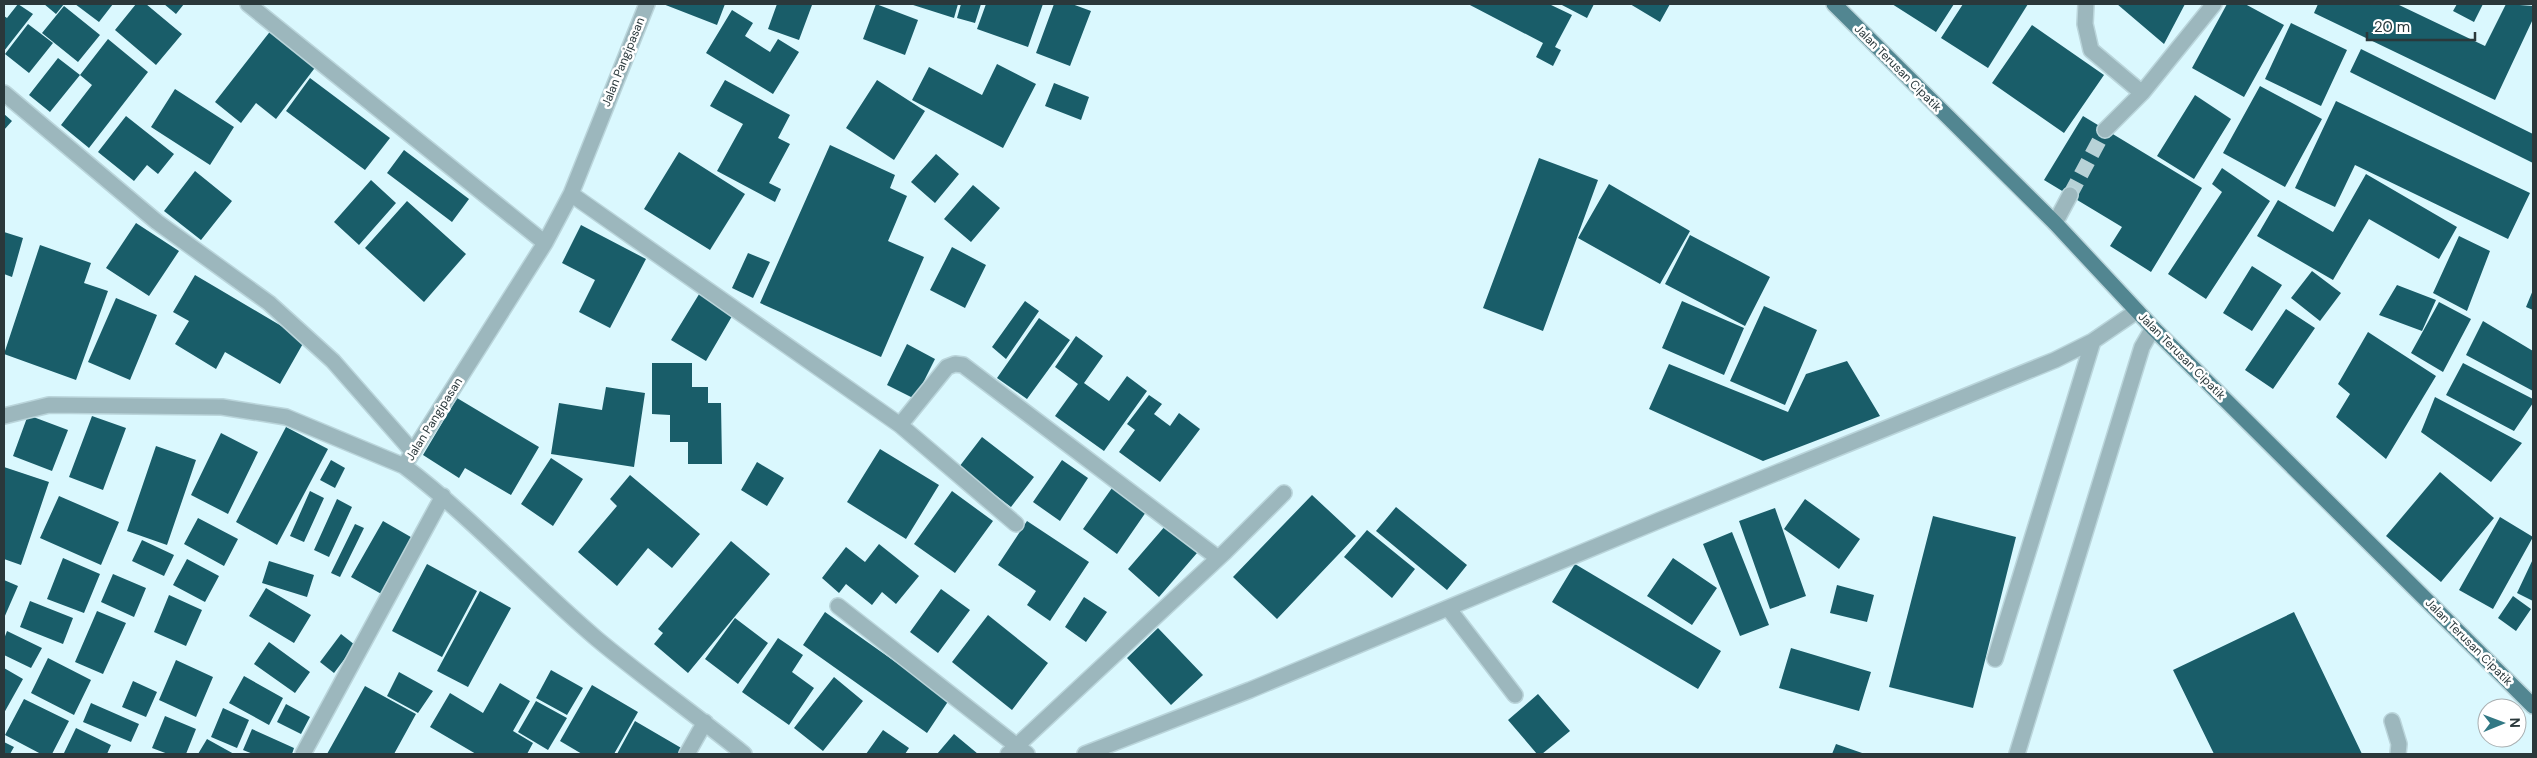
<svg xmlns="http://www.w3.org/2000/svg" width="2537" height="758" font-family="'DM Sans',sans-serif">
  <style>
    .building { fill: #195d69 }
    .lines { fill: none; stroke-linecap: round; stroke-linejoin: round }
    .minor-tunnel { stroke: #b7d2d7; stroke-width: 15; stroke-dasharray: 15 8; stroke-linecap: butt }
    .minor-casing { stroke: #bad5db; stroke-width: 18 }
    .major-casing { stroke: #bad5db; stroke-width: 18 }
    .minor { stroke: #9cb7bd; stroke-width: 15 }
    .major { stroke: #528691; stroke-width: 15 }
    .labels { text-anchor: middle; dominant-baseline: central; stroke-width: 5; stroke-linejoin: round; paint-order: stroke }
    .street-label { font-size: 12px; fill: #2a383b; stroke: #fff }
  </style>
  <rect width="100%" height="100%" fill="#daf8fe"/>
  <path class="building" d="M18,4L33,14L4,51V16L7,18Z
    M44,4H64L56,14Z
    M75,4H113L99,22Z
    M136,4H146L182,34L156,65L115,30Z
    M164,4H184L176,14Z
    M663,4H725L717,25Z
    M777,4L812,5L799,40L768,29Z
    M876,4L918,20L905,55L863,39Z
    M910,4H958L954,18Z
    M961,4H981L975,23L957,18Z
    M986,4H1043L1028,47L977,29Z
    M1054,4H1072L1091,11L1070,66L1036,53Z
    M1468,4H1549L1572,15L1555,47L1561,50L1553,66L1536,57L1543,43Z
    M1560,4H1594L1587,18Z
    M1630,4H1670L1660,22Z
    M1892,4H1954L1936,32Z
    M1963,4H2028L1988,68L1941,38Z
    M2117,4H2185L2164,44Z
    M2227,4H2245L2284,25L2244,97L2192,68Z
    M2318,4H2397L2485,46L2506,4L2533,6V19L2495,100L2314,13Z
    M2457,4H2483L2474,22L2453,11Z
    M64,6L100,35L78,62L42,33Z
    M732,10L753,23L745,36L770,52L778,39L799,52L773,94L706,53Z
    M2291,23L2347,50L2321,106L2265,79Z
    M28,24L53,43L29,73L5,54Z
    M2032,25L2104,75L2064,133L1992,83Z
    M272,29L317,65L276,119L256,103L241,123L215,102Z
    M108,39L148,72L89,148L61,125L92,85L80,75Z
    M2361,49L2533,134V163L2350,72Z
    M58,58L80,75L50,112L29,95Z
    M997,64L1036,84L1003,148L912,100L929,67L982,95Z
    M310,78L390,138L365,170L286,111Z
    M725,80L790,115L778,138L790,144L769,183L781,189L775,202L717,171L743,124L710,106Z
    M877,80L925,111L894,160L846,128Z
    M1054,83L1089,97L1081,120L1045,106Z
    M2260,86L2322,119L2285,187L2223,153Z
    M175,89L234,127L210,165L151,127Z
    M2195,95L2231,119L2194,179L2157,156Z
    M2336,101L2530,193L2508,239L2355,165L2335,207L2295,188Z
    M4,114L12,121L4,130Z
    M126,116L174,154L158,174L147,165L134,181L98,152Z
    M2083,116L2202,188L2151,272L2110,246L2122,227L2044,180Z
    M830,145L895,175L890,188L907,196L888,241L924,257L881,357L760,303Z
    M404,150L469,199L452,222L387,173Z
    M679,152L745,194L710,250L644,209Z
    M936,154L959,174L935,203L911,182Z
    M1539,158L1598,180L1543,331L1483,308Z
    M2222,168L2270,201L2206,299L2168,274L2222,192L2212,184Z
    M195,171L232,201L201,240L164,211Z
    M2366,174L2457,227L2439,259L2369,219L2333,280L2257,236L2278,200L2333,232Z
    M371,180L396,203L359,245L334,222Z
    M1609,184L1690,231L1660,284L1578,238Z
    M973,185L1000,208L971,242L944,219Z
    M407,201L466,254L424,302L365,248Z
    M136,223L179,251L149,296L106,268Z
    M581,225L646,259L610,328L579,312L595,280L562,263Z
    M4,232L23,238L12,277L4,274Z
    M1690,235L1770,277L1745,326L1665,284Z
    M2459,236L2490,251L2467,311L2433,293Z
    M40,245L91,263L84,283L108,291L76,380L4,354Z
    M952,247L986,265L965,308L930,290Z
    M748,253L770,262L753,298L732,288Z
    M2252,266L2282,285L2252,331L2223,313Z
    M2312,271L2341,293L2320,321L2291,298Z
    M195,275L305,340L280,384L225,352L216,369L175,344L189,321L173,312Z
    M2397,285L2436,300L2422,331L2379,315Z
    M2533,290V310L2526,307Z
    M701,291L735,311L706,361L671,340Z
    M116,298L157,315L130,380L88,362Z
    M1025,301L1039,311L1006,359L992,347Z
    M1682,301L1744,328L1724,375L1662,348Z
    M2439,302L2471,319L2443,372L2411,353Z
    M1764,306L1817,330L1785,405L1730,381Z
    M2286,309L2315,328L2273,389L2245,370Z
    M1039,318L1070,340L1027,399L997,378Z
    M2483,321L2533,351V391L2466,355Z
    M2368,332L2436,376L2386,459L2336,417L2350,394L2338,384Z
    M1076,336L1103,356L1084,383L1109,401L1127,376L1147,391L1104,451L1055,416L1078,384L1055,367Z
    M907,344L935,359L915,399L887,385Z
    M1847,361L1880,416L1763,461L1649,409L1669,364L1788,412L1806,374Z
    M652,363H692V387H708V403H721L722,464H688V442H670V415L652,414Z
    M2463,363L2533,399V403L2514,431L2446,395Z
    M606,387L645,393L634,467L551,454L559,403L602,410Z
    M1149,395L1162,404L1154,414L1170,426L1179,413L1200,429L1160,482L1119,452L1135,430L1127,424Z
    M2435,397L2522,443L2491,482L2421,432Z
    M457,398L539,447L511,495L465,468L459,478L423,455Z
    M28,415L68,430L52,471L13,456Z
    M92,416L126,428L103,490L69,477Z
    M286,427L328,449L277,545L236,522Z
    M221,433L258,452L228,514L191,495Z
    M982,437L1034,477L1011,507L959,467Z
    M156,446L196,460L167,545L127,531Z
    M880,449L939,485L906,539L847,502Z
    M551,458L583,479L553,526L521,504Z
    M331,460L345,468L335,488L320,480Z
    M1062,460L1088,478L1060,521L1033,502Z
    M757,462L784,478L767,506L741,490Z
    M4,467L49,482L21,565L4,559Z
    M2440,472L2494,518L2441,582L2386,536Z
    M630,475L700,534L672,568L648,548L617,586L578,552L617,506L610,499Z
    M1112,488L1146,512L1117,554L1083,529Z
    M310,491L324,498L304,542L290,536Z
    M952,491L993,521L955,573L914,544Z
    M1312,495L1356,536L1277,619L1233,577Z
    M59,496L119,522L101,565L40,538Z
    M337,499L352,507L329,557L314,550Z
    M1805,499L1860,539L1839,569L1784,529Z
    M1396,507L1467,565L1447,590L1376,531Z
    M1775,508L1806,596L1770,609L1739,521Z
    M1933,516L2016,537L1973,708L1889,687Z
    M2500,517L2533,537L2493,609L2459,590Z
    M198,518L238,539L224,566L184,544Z
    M383,521L416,540L385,596L351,577Z
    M1027,521L1089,562L1050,621L1027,605L1036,591L998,565Z
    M355,524L364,528L340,577L331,573Z
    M1166,525L1197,553L1159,597L1128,569Z
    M1367,530L1415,569L1392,598L1344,557Z
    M1732,532L1769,625L1740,636L1703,544Z
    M142,540L174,555L164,576L132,561Z
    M731,541L770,574L688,673L654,644L663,633L658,629Z
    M879,544L919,576L896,604L882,592L872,605L846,584L839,593L822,578L846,547L865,562Z
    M63,558L100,574L84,613L47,599Z
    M1673,558L1717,588L1692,625L1647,596Z
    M187,559L219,576L205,602L173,585Z
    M2533,559V601L2517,593Z
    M269,561L314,575L307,597L262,583Z
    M427,564L477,591L442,657L392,631Z
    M1575,564L1721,651L1698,689L1552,602Z
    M113,574L146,588L134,617L101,602Z
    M4,580L18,586L4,618Z
    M1837,585L1874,595L1867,622L1830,613Z
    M266,588L311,615L294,643L249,616Z
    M941,589L970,610L938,653L910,632Z
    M480,591L511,608L468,687L437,671Z
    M169,595L202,610L186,646L154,632Z
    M2513,596L2531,609L2516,631L2498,618Z
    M1084,597L1107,612L1086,642L1065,627Z
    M30,601L73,618L63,644L20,627Z
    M97,611L126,623L103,674L75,662Z
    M825,612L949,700L927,733L803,645Z
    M2294,612L2362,754H2214L2173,670Z
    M988,615L1048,663L1012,710L952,662Z
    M735,618L768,643L738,684L705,659Z
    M1158,628L1203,675L1171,705L1127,658Z
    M7,631L42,648L31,668L4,655V639Z
    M341,634L355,645L334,673L320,662Z
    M778,638L803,655L792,672L814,688L789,725L742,692Z
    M269,642L310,672L295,693L254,664Z
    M1791,648L1871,672L1859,711L1779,688Z
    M48,658L91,680L74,715L31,693Z
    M176,660L213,677L196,717L159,700Z
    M4,668L23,679L4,713Z
    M551,670L583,688L567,715L536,698Z
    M399,672L433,691L418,713L387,696Z
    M244,676L283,698L269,725L229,703Z
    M834,677L863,701L823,751L794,728Z
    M133,681L157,692L146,717L122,707Z
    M500,683L530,701L513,731L533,743L527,754H476L430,727L450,693L483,713Z
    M592,685L638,712L614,754H582L560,741Z
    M365,686L416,714L394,754H327Z
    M1538,694L1570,731L1542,754H1537L1508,720Z
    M24,699L69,721L52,754H41L5,735Z
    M536,701L567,718L548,750L518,732Z
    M91,703L139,724L131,742L83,722Z
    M286,704L310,717L301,734L277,722Z
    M223,708L249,720L237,748L211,737Z
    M165,716L196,729L186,754H168L152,748Z
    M635,721L683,749L680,754H617Z
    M76,728L111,745L107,754L64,753Z
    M252,729L294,748L292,754H253L243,750Z
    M883,730L909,748L905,754H866Z
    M954,734L978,754H937Z
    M207,739L234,754H198Z
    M4,742L14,747L10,754H4Z
    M1836,744L1865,754H1832Z"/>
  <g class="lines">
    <path class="minor-tunnel" d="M2070,195L2105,130"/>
    <g class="minor-casing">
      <path id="minor" d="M248,4L545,243
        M2086,4L2085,24L2091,50L2142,93
        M4,93L157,222L269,303L333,361L413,452
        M2105,130L2142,93L2214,4
        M571,194L900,425L947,367L955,364L963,365L1218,558
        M2055,223L2070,195
        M4,416L49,405L222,407L286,417L404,466L545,243L571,194L647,4
        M900,425L1016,524
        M404,466C473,518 531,583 597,639C645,679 696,715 744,754
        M838,606L1027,754
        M1448,608L1515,695
        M1995,659L2093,341
        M2392,721L2399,744L2398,754
        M303,754L443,496
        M687,754L705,722
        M1008,754L1225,552L1284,493
        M1085,754L1250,690L1665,518L2055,360L2093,341L2137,311
        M2017,754L2142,347L2153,328"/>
    </g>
    <g class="major-casing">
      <path id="major" d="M1834,4L2055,223L2153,328L2533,706"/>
    </g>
    <use href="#minor" class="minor"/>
    <use href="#major" class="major"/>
  </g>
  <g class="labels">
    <g class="street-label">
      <text transform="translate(623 62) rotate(-68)">Jalan Pangipasan</text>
      <text transform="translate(1898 68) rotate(45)">Jalan Terusan Cipatik</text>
      <text transform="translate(2182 356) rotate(45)">Jalan Terusan Cipatik</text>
      <text transform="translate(434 419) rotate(-58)">Jalan Pangipasan</text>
      <text transform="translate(2469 642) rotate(45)">Jalan Terusan Cipatik</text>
    </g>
  </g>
  <rect width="2537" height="758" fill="none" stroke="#2a383b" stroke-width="10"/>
  <g transform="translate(2502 723) rotate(89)"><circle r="24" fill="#ffffff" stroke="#aaafb1"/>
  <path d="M0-4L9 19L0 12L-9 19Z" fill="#327884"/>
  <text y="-8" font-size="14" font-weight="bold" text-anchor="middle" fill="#2a383b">N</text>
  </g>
  <path d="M2367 32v8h108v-8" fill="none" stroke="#2a383b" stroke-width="2.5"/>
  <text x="2374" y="32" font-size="15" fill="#2a383b" stroke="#ffffff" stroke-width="4" paint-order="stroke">20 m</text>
</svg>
